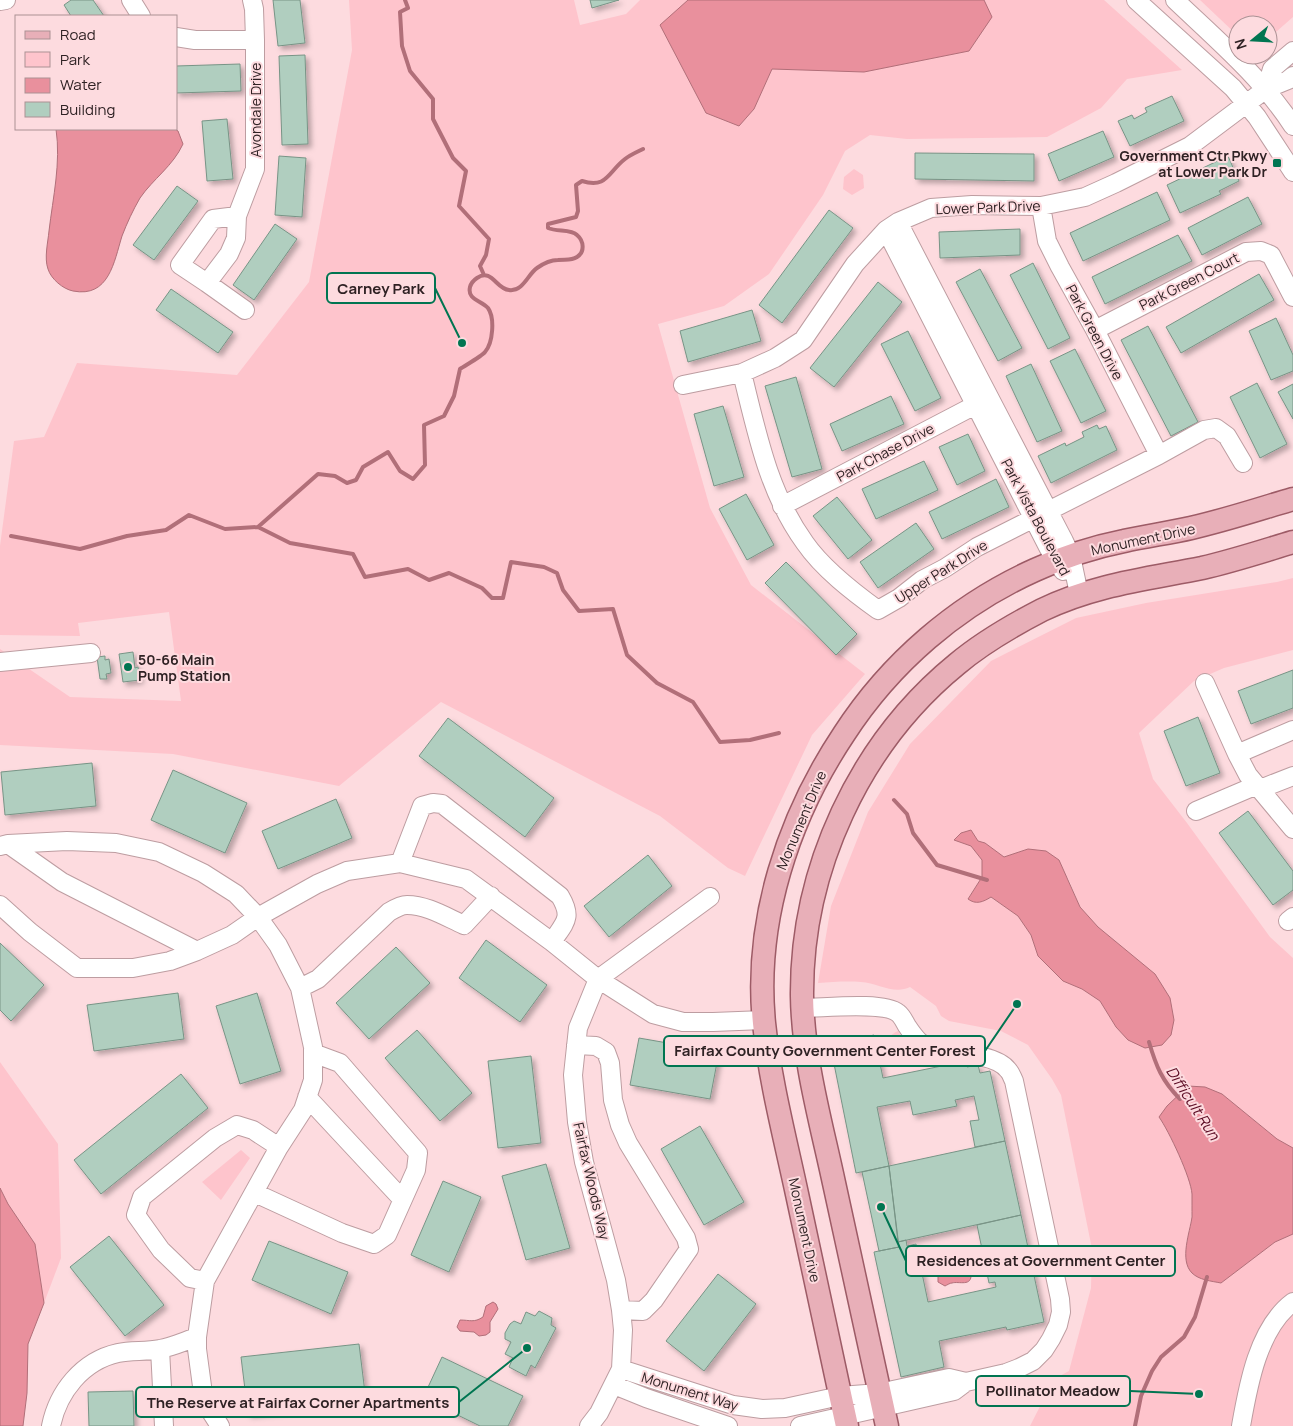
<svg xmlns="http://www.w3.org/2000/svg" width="1293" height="1426" font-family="Manrope,sans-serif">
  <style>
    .green { fill: #fec4cc; fill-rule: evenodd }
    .water { fill: #e9909d; stroke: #b16f79 }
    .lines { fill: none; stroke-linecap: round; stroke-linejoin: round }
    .stream { stroke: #b16f79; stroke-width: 4 }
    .building { fill: #b0cebf; stroke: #789486; filter: url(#shadow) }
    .minor-casing { stroke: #bd9da1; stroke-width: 20 }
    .major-casing { stroke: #9d5b66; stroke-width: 25 }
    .minor { stroke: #fff; stroke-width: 18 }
    .major { stroke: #e8afb8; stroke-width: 22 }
    .poi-dot { fill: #007551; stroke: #fddbdf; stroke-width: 2 }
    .labels { text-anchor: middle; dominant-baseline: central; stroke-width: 4; stroke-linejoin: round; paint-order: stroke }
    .street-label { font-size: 14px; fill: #2f2224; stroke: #fddbdf }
    .poi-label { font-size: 14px; font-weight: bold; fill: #2f2224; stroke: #fddbdf; text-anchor: end }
    .water-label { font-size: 15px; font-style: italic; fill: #5b0b23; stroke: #fddbdf }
    .leader { fill: none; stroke: #007551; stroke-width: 2 }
    .callout-dot { fill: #007551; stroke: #fddbdf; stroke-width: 2 }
    .callout { fill: #fddbdf; stroke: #007551; stroke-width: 2 }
    .callout-label { font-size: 15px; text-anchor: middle; font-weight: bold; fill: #2f2224 }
  </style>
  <defs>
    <filter id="shadow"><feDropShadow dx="3.5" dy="3.5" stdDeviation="2.5" flood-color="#0004"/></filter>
  </defs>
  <rect width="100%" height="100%" fill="#fddbdf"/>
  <path class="green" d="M349,0H574L580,25L626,14L640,0H1104L1182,70L1127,79L1101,108L1047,137L907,139L870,135L845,151L823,195L769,274L724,306L658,324L710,508L751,585L865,674L812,735L745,876L728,868L660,816L441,702L339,786L173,754L0,745V649L70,697L181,701L169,612L78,623L80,636L0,635V546L14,441L44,437L77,363L237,375L309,282L352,50Z
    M1200,0H1293V17L1268,39V25H1238V36Z
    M854,169L863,175L864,188L852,195L843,189L844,177Z
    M1293,578V650L1224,668L1194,681L1139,733L1153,779L1187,823L1270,937L1293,958V1148L1277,1139L1222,1094L1159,1117C1169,1131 1190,1176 1192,1193C1194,1210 1190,1227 1186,1244L1221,1283L1275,1242L1293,1234V1426H1030L1054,1379L1069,1371L1091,1288L1092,1249L1061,1095L1052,1079L1028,1045L1001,1031L949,1021L941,1016L936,1006L910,987C894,995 878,983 861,982C847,981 832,982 818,983L831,906L868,812L910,744L991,661L1076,618L1146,603L1277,582ZM955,840L978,841L985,843L1004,857L1028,849L1068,878L1080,907L1098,927L1138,960L1116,1027L1100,1001L1082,989L1063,981L1038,956L1031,935L1018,916L990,897L968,898L982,877V860L971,846Z
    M898,1031L909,1048L916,1053C899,1079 869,1044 898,1031Z
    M0,1062L58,1144L61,1258L44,1303L35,1244L8,1204L0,1188Z
    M241,1150L250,1158L221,1200L202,1182Z"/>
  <path class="water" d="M688,0H984L992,17L969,51L864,72L772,69L754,109L739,126L706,113L660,25Z
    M56,129H175L178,131L183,144C173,166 153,179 140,198C133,210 127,223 122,236C114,262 109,298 73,291C63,289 51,279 48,269C44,258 48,242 49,231C53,197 61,163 56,129Z
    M971,830L978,841L985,843L1004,857L1028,849L1046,851L1059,860L1080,907L1098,927L1155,974L1170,998L1174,1020L1171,1035L1162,1045L1145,1048L1128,1040L1116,1027L1100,1001L1082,989L1063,981L1038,956L1031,935L1018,916L991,897C983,902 976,905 968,899L982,877V860L971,846L954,840L961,833Z
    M1188,1086L1205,1087L1222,1094L1277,1139L1293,1148V1234L1275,1242L1221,1283C1211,1281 1199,1280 1192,1273C1179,1260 1190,1232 1192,1217C1192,1210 1192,1202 1192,1194C1191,1178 1169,1131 1159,1117L1167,1106Z
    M0,1188L8,1204L35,1244L44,1303L28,1344L27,1393L23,1426H0Z
    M962,1266C966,1268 970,1269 971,1274C972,1287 959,1281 952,1283C950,1283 947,1285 945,1286L938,1282V1277L941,1273L952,1272Z
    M493,1302L496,1304L498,1309L490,1322V1332L486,1335L479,1336L474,1332L460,1331L457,1327L460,1320C470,1320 474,1323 483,1317L486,1306Z"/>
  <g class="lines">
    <path class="stream" d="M405,0L408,8L400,12L402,46L410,71L433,99V119L453,158L466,171L459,206L489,239L486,255L480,266L484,275
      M258,527L318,474L335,476L347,483L356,480L363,467L388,452L400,471L413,479L425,465L424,425L444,416L454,396L460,369C466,365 482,356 485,352C493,343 495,318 488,308C481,300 467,300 470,287C471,283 474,280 477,278C492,268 496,289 509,290C523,292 528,274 537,268C544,263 551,260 558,260C565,259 571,261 577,257C585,252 584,241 577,235C571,229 557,232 548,228V224L576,217L578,211L576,185L582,181C607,189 608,172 625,159C630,155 637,152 643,149
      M11,536L80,549L127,536L166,530L189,515L225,529L258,527L290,543L353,554L365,577L408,569L429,580L449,573L482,588L492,598H503L511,562L544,567L557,573L563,590L579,611L613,609L627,655L657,683L693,702L720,742L750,740L779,733
      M894,800L907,814L913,833L937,865L987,880
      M1149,1042C1156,1066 1162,1081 1180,1099
      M1135,1426L1141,1396L1152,1371L1161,1357L1184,1337L1195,1317L1207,1277"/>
  </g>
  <path class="building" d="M71,0H93L104,16H71L64,5Z
    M273,0H300L305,43L278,46Z
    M590,0H619L592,8Z
    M305,55L308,144L282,145L279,56Z
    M240,64L241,91L176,93V66Z
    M1172,96L1184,121L1130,146L1118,121L1132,115L1134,119L1147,112L1145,108Z
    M227,119L233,179L207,181L202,121Z
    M1103,131L1114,157L1059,181L1048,154Z
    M915,153L1034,154V181L915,179Z
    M279,156L306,158L302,217L275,215Z
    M1228,156L1239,181L1219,191L1221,194L1180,213L1167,185Z
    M177,186L198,201L154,260L133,245Z
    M1157,192L1170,220L1083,261L1070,233Z
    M1248,197L1262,224L1202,255L1188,228Z
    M829,210L853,228L782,323L759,305Z
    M275,224L297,239L254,300L233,285Z
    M1020,229V255L940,258L939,232Z
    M1178,235L1192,261L1105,304L1092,277Z
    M1033,263L1070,338L1048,349L1010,275Z
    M980,269L1022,348L998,361L956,282Z
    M1259,274L1274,300L1181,353L1166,327Z
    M878,282L902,302L834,387L810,368Z
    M171,289L233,332L218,353L156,310Z
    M752,310L761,341L688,362L680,331Z
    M1276,318L1293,355V371L1271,380L1249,331Z
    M1148,326L1198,422L1171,436L1121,340Z
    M908,331L941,398L915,411L881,344Z
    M1075,349L1106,411L1081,423L1050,361Z
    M1031,364L1062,431L1037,442L1006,376Z
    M796,377L822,469L792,477L765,386Z
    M1257,383L1287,444L1260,458L1230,397Z
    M1293,384V419L1278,392Z
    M891,396L904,424L842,451L830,424Z
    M723,406L744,477L714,486L694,414Z
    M1097,425L1099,429L1106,426L1117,450L1051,483L1038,456L1065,443L1066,446L1084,437L1082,432Z
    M968,434L985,471L957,485L939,447Z
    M924,461L938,490L876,519L862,489Z
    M996,479L1009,507L942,539L929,512Z
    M746,494L774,545L747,560L719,509Z
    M837,497L872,540L848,559L813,516Z
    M916,523L934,549L878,588L860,562Z
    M786,562L857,634L836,655L765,583Z
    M133,652L135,668L138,667L140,680L123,682L119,654Z
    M105,656V660L109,659L111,673L106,674L107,679H100L97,657Z
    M1293,670V708L1251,724L1238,691Z
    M1198,717L1220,773L1186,786L1164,731Z
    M448,718L554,798L525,837L419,756Z
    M92,763L96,806L5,815L1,772Z
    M173,770L247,803L225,853L151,820Z
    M336,799L352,838L278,869L262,831Z
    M1248,811L1293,871V890L1273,905L1219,833Z
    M648,855L672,886L609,937L584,906Z
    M486,940L547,985L520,1022L459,978Z
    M0,943L44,985L11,1021L0,1010Z
    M396,947L430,983L369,1039L336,1003Z
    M178,993L184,1039L94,1051L87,1005Z
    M257,993L281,1071L240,1084L216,1006Z
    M417,1030L472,1093L440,1121L385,1058Z
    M874,1035L883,1078L966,1061L967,1067L978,1065L980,1073L990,1071L1005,1141L975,1147L970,1121L979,1120L974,1096L955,1100L957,1106L913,1115L910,1101L877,1107L889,1166L856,1173L830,1044Z
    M639,1038L719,1052L710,1099L630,1085Z
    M531,1056L541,1143L498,1148L488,1061Z
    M181,1074L208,1108L101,1194L74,1160Z
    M700,1126L744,1202L704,1225L661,1149Z
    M1005,1141L1021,1215L898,1242L889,1166Z
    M546,1164L570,1248L526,1260L502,1176Z
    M889,1166L899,1247L879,1251L862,1172Z
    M443,1181L481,1197L449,1272L411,1255Z
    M1021,1215L1044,1322L1007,1330L1006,1327L939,1341L944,1367L901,1377L874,1252L899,1247L898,1242L906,1240L907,1246L916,1244L928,1302L996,1287L995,1282L989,1283L977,1225Z
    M109,1236L164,1305L125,1336L70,1267Z
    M269,1241L348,1272L331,1314L252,1280Z
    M718,1274L756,1304L704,1371L666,1341Z
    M539,1311L552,1318L551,1325L556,1328L535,1368L531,1365L526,1376L509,1367L513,1358L505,1354L511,1342L505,1339V1333L510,1324L514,1321L521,1324L526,1312L535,1316Z
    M359,1344L366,1401L248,1414L241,1357Z
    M442,1357L523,1396L508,1426H480L423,1398Z
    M133,1391L134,1426H89L88,1392Z"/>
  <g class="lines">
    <g class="minor-casing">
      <path id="minor" d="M131,0L141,16
        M1136,0L1233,88L1257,117L1293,172
        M1175,0C1217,40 1261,77 1293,126
        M0,1L6,0
        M176,37L195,40H255
        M1266,89L1272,69L1293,51
        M1041,206L1047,241L1060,267L1095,330L1159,455
        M237,216L213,219L180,265L207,283L229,254L236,238L237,216L255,169V40L254,9L252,0
        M898,222L1064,541L1071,556L1079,594
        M886,230L1049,549L1063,571
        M207,283L245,310
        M1095,330L1246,252L1261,251L1271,255L1293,297
        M742,373C757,433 768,492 805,543C823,569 853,592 878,610L899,598L922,580L945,568L977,547L1159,455L1204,430L1216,428L1227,436L1243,463
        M683,385L742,373L775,358L803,340L855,264L886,230L898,222L931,208L972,205L1041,206L1085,197L1116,183L1190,146L1266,89L1288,80L1293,76
        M782,506L985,400
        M0,662L91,653
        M1205,683L1237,754L1248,775L1293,829
        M1237,754L1293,730
        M1260,789L1293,776
        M1196,811L1257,785
        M8,844L62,882L197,951
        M0,846L8,844L67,841L116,843L159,852L203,873L236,894L258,917L278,945L300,988L313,1047V1080L303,1110L279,1147L205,1281L197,1337V1349L204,1401L220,1426
        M400,863L422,806L433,803L442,804L560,896C573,918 565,922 552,942
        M0,905L30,932L77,968H133L170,961L197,951L232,935L258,917L317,884L347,871L400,863L466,879L552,942L598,979L653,1014L683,1022H713L764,1020
        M1288,921L1293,917
        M300,988L318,979L389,912C394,909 401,905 407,905C427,905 446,917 464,925L491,896
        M576,1045L596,1046L606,1052L610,1063L613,1100L620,1125L628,1143L686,1238L689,1249L654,1300L643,1311L621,1310
        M307,1097L402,1199
        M255,1193L342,1233L374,1244L387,1235L416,1170L418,1153L340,1063L313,1053
        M205,1281L190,1278L161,1250L136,1215L142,1197L215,1138L237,1125L253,1130L279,1147
        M160,1349L164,1426
        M621,1369L733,1405L762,1409L785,1408L840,1396L879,1393L949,1378L966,1382L1006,1373L1019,1368L1033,1361L1044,1350L1051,1339L1058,1325L1061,1312L1060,1299L1014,1081C1012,1077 1011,1073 1008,1070C995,1053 955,1054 935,1051C921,1046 915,1038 907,1026C904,1021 902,1016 898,1013C883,1001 824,1008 803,1008
        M614,1385L646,1398L728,1426
        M51,1426C58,1392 82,1361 118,1353C132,1350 146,1352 160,1349C172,1347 185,1341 197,1337
        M589,1426L599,1413L621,1369L623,1330L621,1310L616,1280L584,1162L577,1122L573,1075L578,1028L598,979L710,897
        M800,1426L954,1391L966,1382
        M1241,1426C1248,1386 1258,1328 1293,1302"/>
    </g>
    <g class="major-casing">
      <path id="major" d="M847,1426C830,1349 814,1272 797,1194C785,1138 770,1081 764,1023C754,921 788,818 844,734C890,663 957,605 1035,570C1063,557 1094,547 1124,541C1146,536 1169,533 1191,528C1226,520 1259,509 1293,499
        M887,1426C869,1345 852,1264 834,1183C821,1122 803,1060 802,996C801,870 859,744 957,664C982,643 1013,625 1042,610C1093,585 1147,579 1202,568C1233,561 1263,551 1293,542"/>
    </g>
    <use href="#minor" class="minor"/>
    <use href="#major" class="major"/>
  </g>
  <g class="poi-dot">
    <rect x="1272" y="158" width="10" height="10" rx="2.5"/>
    <circle cx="128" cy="667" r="5"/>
  </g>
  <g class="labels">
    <g class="street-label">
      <text transform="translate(255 110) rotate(-90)">Avondale Drive</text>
      <text transform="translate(988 207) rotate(-2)">Lower Park Drive</text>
      <text transform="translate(1189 281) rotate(-27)">Park Green Court</text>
      <text transform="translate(1095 332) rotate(62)">Park Green Drive</text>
      <text transform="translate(885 452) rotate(-28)">Park Chase Drive</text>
      <text transform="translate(1036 517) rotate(62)">Park Vista Boulevard</text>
      <text transform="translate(1143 539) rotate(-12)">Monument Drive</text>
      <text transform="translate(941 571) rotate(-32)">Upper Park Drive</text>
      <text transform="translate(801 820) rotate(-67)">Monument Drive</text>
      <text transform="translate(592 1181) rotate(77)">Fairfax Woods Way</text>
      <text transform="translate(805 1230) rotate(78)">Monument Drive</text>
      <text transform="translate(690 1391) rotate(17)">Monument Way</text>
    </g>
    <g class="poi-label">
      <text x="1267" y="155">Government Ctr Pkwy<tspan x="1267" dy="16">at Lower Park Dr</tspan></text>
      <text x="138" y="659" text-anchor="start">50-66 Main<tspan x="138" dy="16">Pump Station</tspan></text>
    </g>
    <g class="water-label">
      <text transform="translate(1193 1103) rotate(57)">Difficult Run</text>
    </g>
  </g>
  <path class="leader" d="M462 343L435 288M1017 1004L985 1051M881 1207L906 1261M1199 1394L1130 1391M527 1348L459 1402"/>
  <g class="callout-dot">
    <circle cx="462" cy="343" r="5"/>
    <circle cx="1017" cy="1004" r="5"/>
    <circle cx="881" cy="1207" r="5"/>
    <circle cx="1199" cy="1394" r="5"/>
    <circle cx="527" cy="1348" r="5"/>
  </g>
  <g class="callout">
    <rect x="327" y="273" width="108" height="30" rx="5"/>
    <rect x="664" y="1036" width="321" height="30" rx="5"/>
    <rect x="906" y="1246" width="269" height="30" rx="5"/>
    <rect x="976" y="1376" width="154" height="30" rx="5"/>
    <rect x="136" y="1387" width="323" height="30" rx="5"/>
  </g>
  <g class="callout-label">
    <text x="381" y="294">Carney Park</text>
    <text x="825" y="1056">Fairfax County Government Center Forest</text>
    <text x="1041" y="1266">Residences at Government Center</text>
    <text x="1053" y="1396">Pollinator Meadow</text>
    <text x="298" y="1408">The Reserve at Fairfax Corner Apartments</text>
  </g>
  <rect x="15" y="15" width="162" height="115" fill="#fddbdf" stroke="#ab9194"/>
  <rect x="25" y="31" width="25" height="8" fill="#e8afb8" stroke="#ab9194"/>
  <text x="60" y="40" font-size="15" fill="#2f2224">Road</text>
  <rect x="25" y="52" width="25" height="15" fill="#fec4cc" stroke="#ab9194"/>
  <text x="60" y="65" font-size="15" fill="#2f2224">Park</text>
  <rect x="25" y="78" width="25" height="15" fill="#e9909d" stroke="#ab9194"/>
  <text x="60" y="90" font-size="15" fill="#2f2224">Water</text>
  <rect x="25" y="102" width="25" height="15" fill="#b0cebf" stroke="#ab9194"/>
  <text x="60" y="115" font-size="15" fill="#2f2224">Building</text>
  <g transform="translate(1253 40) rotate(252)"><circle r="24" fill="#fddbdf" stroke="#ab9194"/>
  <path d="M0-4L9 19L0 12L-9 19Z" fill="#007551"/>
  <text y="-8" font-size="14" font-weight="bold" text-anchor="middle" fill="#2f2224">N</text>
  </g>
</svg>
